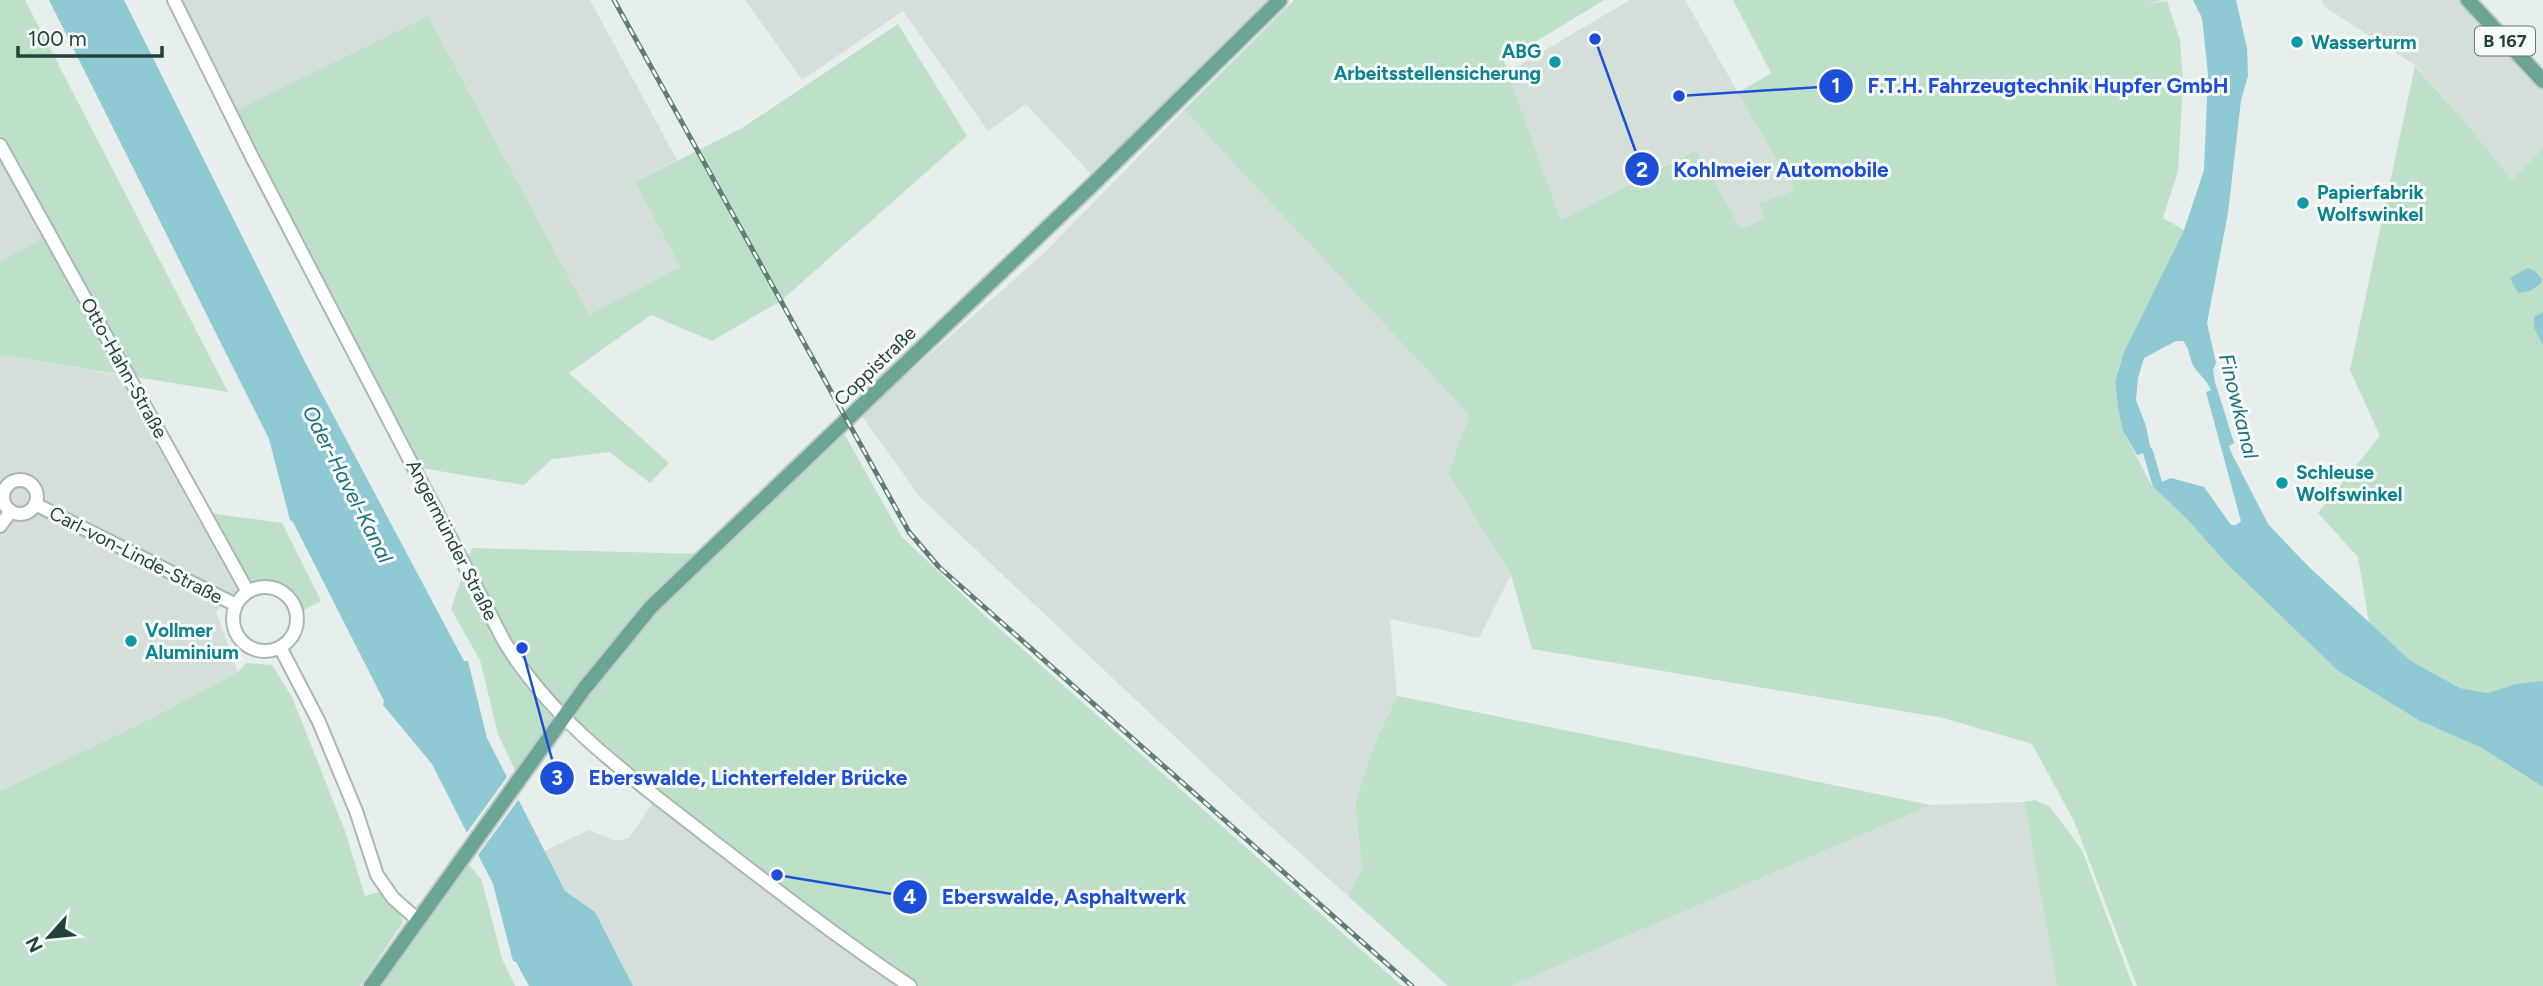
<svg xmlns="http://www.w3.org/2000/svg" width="2543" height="986" font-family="Figtree,sans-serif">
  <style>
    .built { fill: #d4dfda }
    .green { fill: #bfe0c8 }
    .water { fill: #8ec9d4 }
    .pier { fill: #e6efeb }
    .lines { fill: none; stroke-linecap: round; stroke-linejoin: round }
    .canal { stroke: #8ec9d4; stroke-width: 10 }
    .minor-casing { stroke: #a8b8b2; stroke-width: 16 }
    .major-casing { stroke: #c2cac8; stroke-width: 18 }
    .minor { stroke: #fff; stroke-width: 12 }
    .major { stroke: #6aa596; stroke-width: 14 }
    .rail-casing { stroke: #5f7d75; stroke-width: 5 }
    .rail { stroke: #f7fbf9; stroke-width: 2.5; stroke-dasharray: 8; stroke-linecap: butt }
    .culture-dot { fill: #0f9aa8; stroke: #f7fbf9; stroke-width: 2.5 }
    .labels { text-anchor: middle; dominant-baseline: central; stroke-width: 6; stroke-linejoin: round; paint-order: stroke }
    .shield { fill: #f7fbf9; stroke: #637a73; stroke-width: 2 }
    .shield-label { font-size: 18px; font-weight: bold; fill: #24423a }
    .culture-label { font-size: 19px; font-weight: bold; fill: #0d838f; stroke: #f7fbf9; text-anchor: start }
    .street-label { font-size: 19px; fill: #24423a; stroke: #f7fbf9 }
    .water-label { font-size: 21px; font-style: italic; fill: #1c6f80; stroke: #f7fbf9 }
    .leader { fill: none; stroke: #1d4ed8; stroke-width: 2.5 }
    .callout-dot { fill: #1d4ed8; stroke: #f7fbf9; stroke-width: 2.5 }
    .mark-label { font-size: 21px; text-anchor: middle; font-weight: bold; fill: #fff }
    .callout-label { font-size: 21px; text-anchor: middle; font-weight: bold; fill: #1d4ed8; stroke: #f7fbf9; stroke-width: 6; stroke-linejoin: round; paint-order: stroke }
  </style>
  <rect width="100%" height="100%" fill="#e6efeb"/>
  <path class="built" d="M174,0H590L677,160L635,182L680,267L589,316L428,16L230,113Z
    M745,0H1269L1171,99L1090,173L1026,104L988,131L903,11L802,80Z
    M1630,0H1685L1794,190L1760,203L1765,219L1741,229L1695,150L1561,220L1508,72Z
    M2321,0H2459L2543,91V148L2512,181L2466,123L2416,66L2325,7Z
    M1184,110L1469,415L1448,474L1511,575L1479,638L1390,619L1397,696L1374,745L1355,804L1362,868L1348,896L1271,827L920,497L861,415L1044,253Z
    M0,158L45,238L0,261Z
    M0,355L118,375L238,591L228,597L216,612L238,672L142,723L0,791Z
    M657,797L913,986H633L595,912L565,891L544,851L589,830L615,841L629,838Z
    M2024,802L2057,986H1511L1931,805Z"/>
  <path class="green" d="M0,0H25L228,392L0,355V261L55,232L0,135Z
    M1294,0H1604L1504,61L1561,220L1696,150L1741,229L1764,219L1759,203L1794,190L1738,93L1771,73L1733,0H2163L2145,4L2167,1L2180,40L2183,84L2178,171L2163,218L2184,230L2124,352L2115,382L2118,408L2123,431L2152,486L2187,519L2227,564L2337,670L2420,721L2482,748L2543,787V986H2137L2074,821L2032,744L1943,718L1532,649L1511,575L1448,474L1469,415L1184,110Z
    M428,16L589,315L680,267L635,182L742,128L898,24L967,136L782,300L712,341L651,315L569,373L669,463L650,483L609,452L552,459L524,485L421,468L230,113Z
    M2415,66L2466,123L2512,180L2543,148V683L2516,684L2487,693L2460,688L2411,661L2369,623L2358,557L2318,513L2380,436L2350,370Z
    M840,426L902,537L982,613L1402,986H913L657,797L564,718L520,781L498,734L480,660L451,609L472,548L704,554Z
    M210,513L282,523L321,601L300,612C296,583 273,577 249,585Z
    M246,663L272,665L292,697L345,831L365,896L383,891L402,915L403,922L360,986H0V791L142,723L238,672Z
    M1397,696H1398L1931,805L1511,986H1448L1348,896L1362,868L1355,804L1374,745Z
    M2035,800L2050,807L2082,850L2133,986H2057L2024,802Z
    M467,862L482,881L502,959L515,986H378Z"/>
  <path class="water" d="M49,0H124L306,364L464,661H468L487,738L565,891L595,912L633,986H529L516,962L513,961L493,884L432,764L383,705L384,701L293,522L290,520L269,439Z
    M2193,0H2236L2247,48L2248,76L2241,100L2228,213L2207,323L2216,363L2213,370L2215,382L2234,443L2229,446L2231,452L2268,524L2309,567L2411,661L2460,688L2487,693L2516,684L2543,681V787L2482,748L2420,721L2337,670L2227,564L2187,519L2152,486L2171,478L2204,487L2231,525H2236L2241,521L2206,392L2211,390C2206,379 2200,376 2194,367C2189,359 2190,348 2183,341H2176L2144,358L2138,378L2136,400L2146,426L2151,451L2137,455L2123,431L2118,408L2115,382L2124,352L2184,230L2204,170L2208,74L2202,18Z
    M2528,268L2535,271L2542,279L2540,284L2530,291L2518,293L2510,278Z
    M2543,312V345L2534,328V317Z"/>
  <path class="pier" d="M509,774L521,796L476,858L465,835Z"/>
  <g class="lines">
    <path class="canal" d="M2148,452L2157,483"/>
    <g class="minor-casing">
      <path id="minor" d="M174,0L252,157L504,641C554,724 634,779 709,838C775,889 841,940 910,986
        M0,145L248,592
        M3 497a17 17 0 1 1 34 0a17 17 0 1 1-34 0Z
        M35,504L236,605
        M0,526L11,511
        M233 619a32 32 0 1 1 64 0a32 32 0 1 1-64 0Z
        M280,647L319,722L356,811L377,875L393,898L419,921"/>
    </g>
    <g class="major-casing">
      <path id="major" d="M2468,0L2543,81
        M371,986L584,689L651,607L1090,187L1280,0"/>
    </g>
    <use href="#minor" class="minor"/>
    <use href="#major" class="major"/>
    <g class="rail-casing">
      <path id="rail" d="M614,0L909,532L939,567L1412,986"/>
    </g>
    <use href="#rail" class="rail"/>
  </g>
  <g class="culture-dot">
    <circle cx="2297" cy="42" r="7"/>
    <circle cx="1555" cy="62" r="7"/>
    <circle cx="2303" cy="203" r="7"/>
    <circle cx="2282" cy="483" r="7"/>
    <circle cx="131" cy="641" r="7"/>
  </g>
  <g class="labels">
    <rect class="shield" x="2475" y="26.5" width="60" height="29" rx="5"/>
    <g class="shield-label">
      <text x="2505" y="41">B 167</text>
    </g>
    <g class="culture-label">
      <text x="2311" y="42">Wasserturm</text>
      <text x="1541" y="51" text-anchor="end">ABG<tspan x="1541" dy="22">Arbeitsstellensicherung</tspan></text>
      <text x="2317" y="192">Papierfabrik<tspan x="2317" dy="22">Wolfswinkel</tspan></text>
      <text x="2296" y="472">Schleuse<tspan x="2296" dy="22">Wolfswinkel</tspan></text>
      <text x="145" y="630">Vollmer<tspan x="145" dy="22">Aluminium</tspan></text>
    </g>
    <g class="street-label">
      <text transform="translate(875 366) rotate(-44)">Coppistraße</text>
      <text transform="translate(124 368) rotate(61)">Otto-Hahn-Straße</text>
      <text transform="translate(452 540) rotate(63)">Angermünder Straße</text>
      <text transform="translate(136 555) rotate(27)">Carl-von-Linde-Straße</text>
    </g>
    <g class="water-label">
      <text transform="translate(2239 406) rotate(76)">Finowkanal</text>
      <text transform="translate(348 484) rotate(63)">Oder-Havel-Kanal</text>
    </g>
  </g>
  <path class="leader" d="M1679 96L1836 86M1595 39L1642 169M522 648L557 778M777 875L910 897"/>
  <g class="callout-dot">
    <circle cx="1679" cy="96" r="7"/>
    <circle cx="1595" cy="39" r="7"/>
    <circle cx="522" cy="648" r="7"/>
    <circle cx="777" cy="875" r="7"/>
    <circle cx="1836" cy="86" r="18"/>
    <circle cx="1642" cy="169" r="18"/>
    <circle cx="557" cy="778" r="18"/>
    <circle cx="910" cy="897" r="18"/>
  </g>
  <g class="mark-label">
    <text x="1836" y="93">1</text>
    <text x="1642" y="177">2</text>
    <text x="557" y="785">3</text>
    <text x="910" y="904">4</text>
  </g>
  <g class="callout-label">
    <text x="2048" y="93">F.T.H. Fahrzeugtechnik Hupfer GmbH</text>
    <text x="1781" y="177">Kohlmeier Automobile</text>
    <text x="748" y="785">Eberswalde, Lichterfelder Brücke</text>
    <text x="1064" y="904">Eberswalde, Asphaltwerk</text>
  </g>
  <g transform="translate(49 937) rotate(243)" stroke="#f7fbf9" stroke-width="5" paint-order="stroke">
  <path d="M0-5L12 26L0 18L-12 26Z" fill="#24423a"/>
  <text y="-10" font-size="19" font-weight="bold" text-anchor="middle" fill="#24423a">N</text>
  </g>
  <path d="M18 46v10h144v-10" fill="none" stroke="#24423a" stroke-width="3.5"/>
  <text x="28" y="46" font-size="21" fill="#24423a" stroke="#f7fbf9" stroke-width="5" paint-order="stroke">100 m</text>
</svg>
